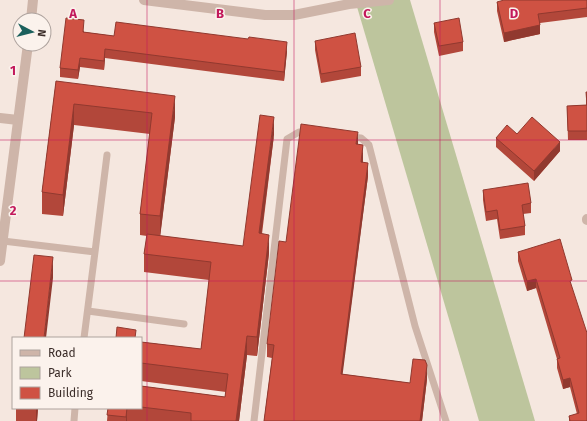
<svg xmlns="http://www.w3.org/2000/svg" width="587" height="421" font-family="'Fira Sans',sans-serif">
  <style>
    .green { fill: #bdc59d }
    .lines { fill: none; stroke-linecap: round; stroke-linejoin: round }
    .service { stroke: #ceb5a9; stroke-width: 7 }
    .minor { stroke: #ceb5a9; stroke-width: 10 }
    .wall { fill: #b2473a }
    .shaded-wall { fill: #91392f }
    .building { fill: #cf5243; stroke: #91392f }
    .grid { fill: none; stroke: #c2185b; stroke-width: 1; stroke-opacity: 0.55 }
    .grid-label { font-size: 13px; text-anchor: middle; font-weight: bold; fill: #c2185b; stroke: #fbf2ec; stroke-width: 3; stroke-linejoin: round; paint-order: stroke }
  </style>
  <rect width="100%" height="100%" fill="#f5e7df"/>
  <path class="green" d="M355,0H410L535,421H479Z"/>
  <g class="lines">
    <path class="service" d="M350,137L361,138L369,145L415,326L446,421
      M3,241L95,252L84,338
      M95,252L107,155
      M88,311L184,324
      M74,421L75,408
      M254,421L287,139L299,132L309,133"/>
    <path class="minor" d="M144,0L265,15H294L349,4L389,0
      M31,20L33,0
      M0,118L18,120
      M587,219V220
      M0,261L28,44"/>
  </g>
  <path class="wall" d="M587,0V17L540,23V34L504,42L497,11V2Z
    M434,23L463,42V51L439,56L434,32Z
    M84,30V32L114,36L287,51L284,81L105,58L104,70L80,67L78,79L60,77V68Z
    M315,41L361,67V76L321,83L315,50Z
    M56,81L175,117L160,236L243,246L274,135L262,234L269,253L257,356L247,355L239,421H107L108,408H141V386L225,397L226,392L141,381V342L201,349L209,280L144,272V254L147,236L140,235V214L150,134L74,125L63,216L42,214V192Z
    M586,92H587V140H568L567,106L586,105Z
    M517,134L560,151L534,181L496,147V138Z
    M358,144L363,158V162L368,176L342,374L410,383L427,379L422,421H264L272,358L267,357V344L286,242Z
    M483,190L531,203V213L523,214L525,226V235L500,239L497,219L486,221L483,200Z
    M518,252L572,287L587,421H569V416L577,414L570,387L563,389L557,368V359L536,288L527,291L518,261Z
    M16,408H38L37,421H16Z"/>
  <path class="shaded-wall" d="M540,25V34L504,42V33Z
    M287,42V51L284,81V72Z
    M105,49V58L104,70V61Z
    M80,58V67L78,79V70Z
    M175,96V117L160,238V216Z
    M74,104V125L63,216V195Z
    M274,117V135L259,252V233Z
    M358,132V145L356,144Z
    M560,142V151L534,181V171Z
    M363,145V158L361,175V162Z
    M368,163V176L341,387V374Z
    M269,235V253L257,356V337Z
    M53,257V278L46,338H44Z
    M536,279V288L527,291V281Z
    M247,336V355L239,421H236Z
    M427,365V379L422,421H420Z
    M570,378V387L563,389V380Z
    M36,408H38L37,421H36Z
    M127,408V421H126V417Z"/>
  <path class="building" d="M504,0H587V8L538,14L540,25L504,33L497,2Z
    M66,18L84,20L83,32L114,36L116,22L248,39L249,37L287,42L284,72L105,49L104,61L80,58L78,70L60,68Z
    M459,18L463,42L439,46L434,23Z
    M355,33L361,67L321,74L315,41Z
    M56,81L175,96L160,216L140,214L152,113L74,104L63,195L42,192Z
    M586,92H587V131H568L567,106L587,105Z
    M260,115L274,117L259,233L269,235L257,337L247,336L236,421H191V413L141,407V386L225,397L228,374L141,363V342L201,349L211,262L144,254L147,234L243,246Z
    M532,117L560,142L534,171L496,138L507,125L517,134Z
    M301,124L358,132L356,144L363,145L361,162L368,163L341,374L410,383L413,359L425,360L427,365L420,421H264L274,345L267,344L279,241L286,242Z
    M528,183L531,203L522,205L525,226L500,230L497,210L486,212L483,190Z
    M560,239L572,280L570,281L587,333V421H570L569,416L579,413L570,378L563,380L557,359L560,358L536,279L527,281L518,252Z
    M34,255L53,257L44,338H24Z
    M117,327L136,330L135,338H116Z
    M108,408H127L126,417L107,415Z"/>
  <path class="grid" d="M147,0V421M294,0V421M440,0V421M0,140H587M0,281H587"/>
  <g class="grid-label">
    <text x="73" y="18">A</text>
    <text x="220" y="18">B</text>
    <text x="367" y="18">C</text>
    <text x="514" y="18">D</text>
    <text x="13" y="75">1</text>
    <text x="13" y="215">2</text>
  </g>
  <rect x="12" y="337" width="130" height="72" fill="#fbf2ec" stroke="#aea39e"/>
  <rect x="20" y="350" width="20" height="6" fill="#ceb5a9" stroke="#aea39e"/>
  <text x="48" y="357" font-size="12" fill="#3b2d29">Road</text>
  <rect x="20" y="367" width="20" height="12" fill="#bdc59d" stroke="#aea39e"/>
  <text x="48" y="377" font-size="12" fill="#3b2d29">Park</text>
  <rect x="20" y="387" width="20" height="12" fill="#cf5243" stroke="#aea39e"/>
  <text x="48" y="397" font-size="12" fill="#3b2d29">Building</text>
  <g transform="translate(32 32) rotate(97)"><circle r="19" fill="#fbf2ec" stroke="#aea39e"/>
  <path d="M0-3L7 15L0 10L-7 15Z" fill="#1b605c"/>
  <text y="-6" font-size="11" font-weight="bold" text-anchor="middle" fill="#3b2d29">N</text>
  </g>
</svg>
